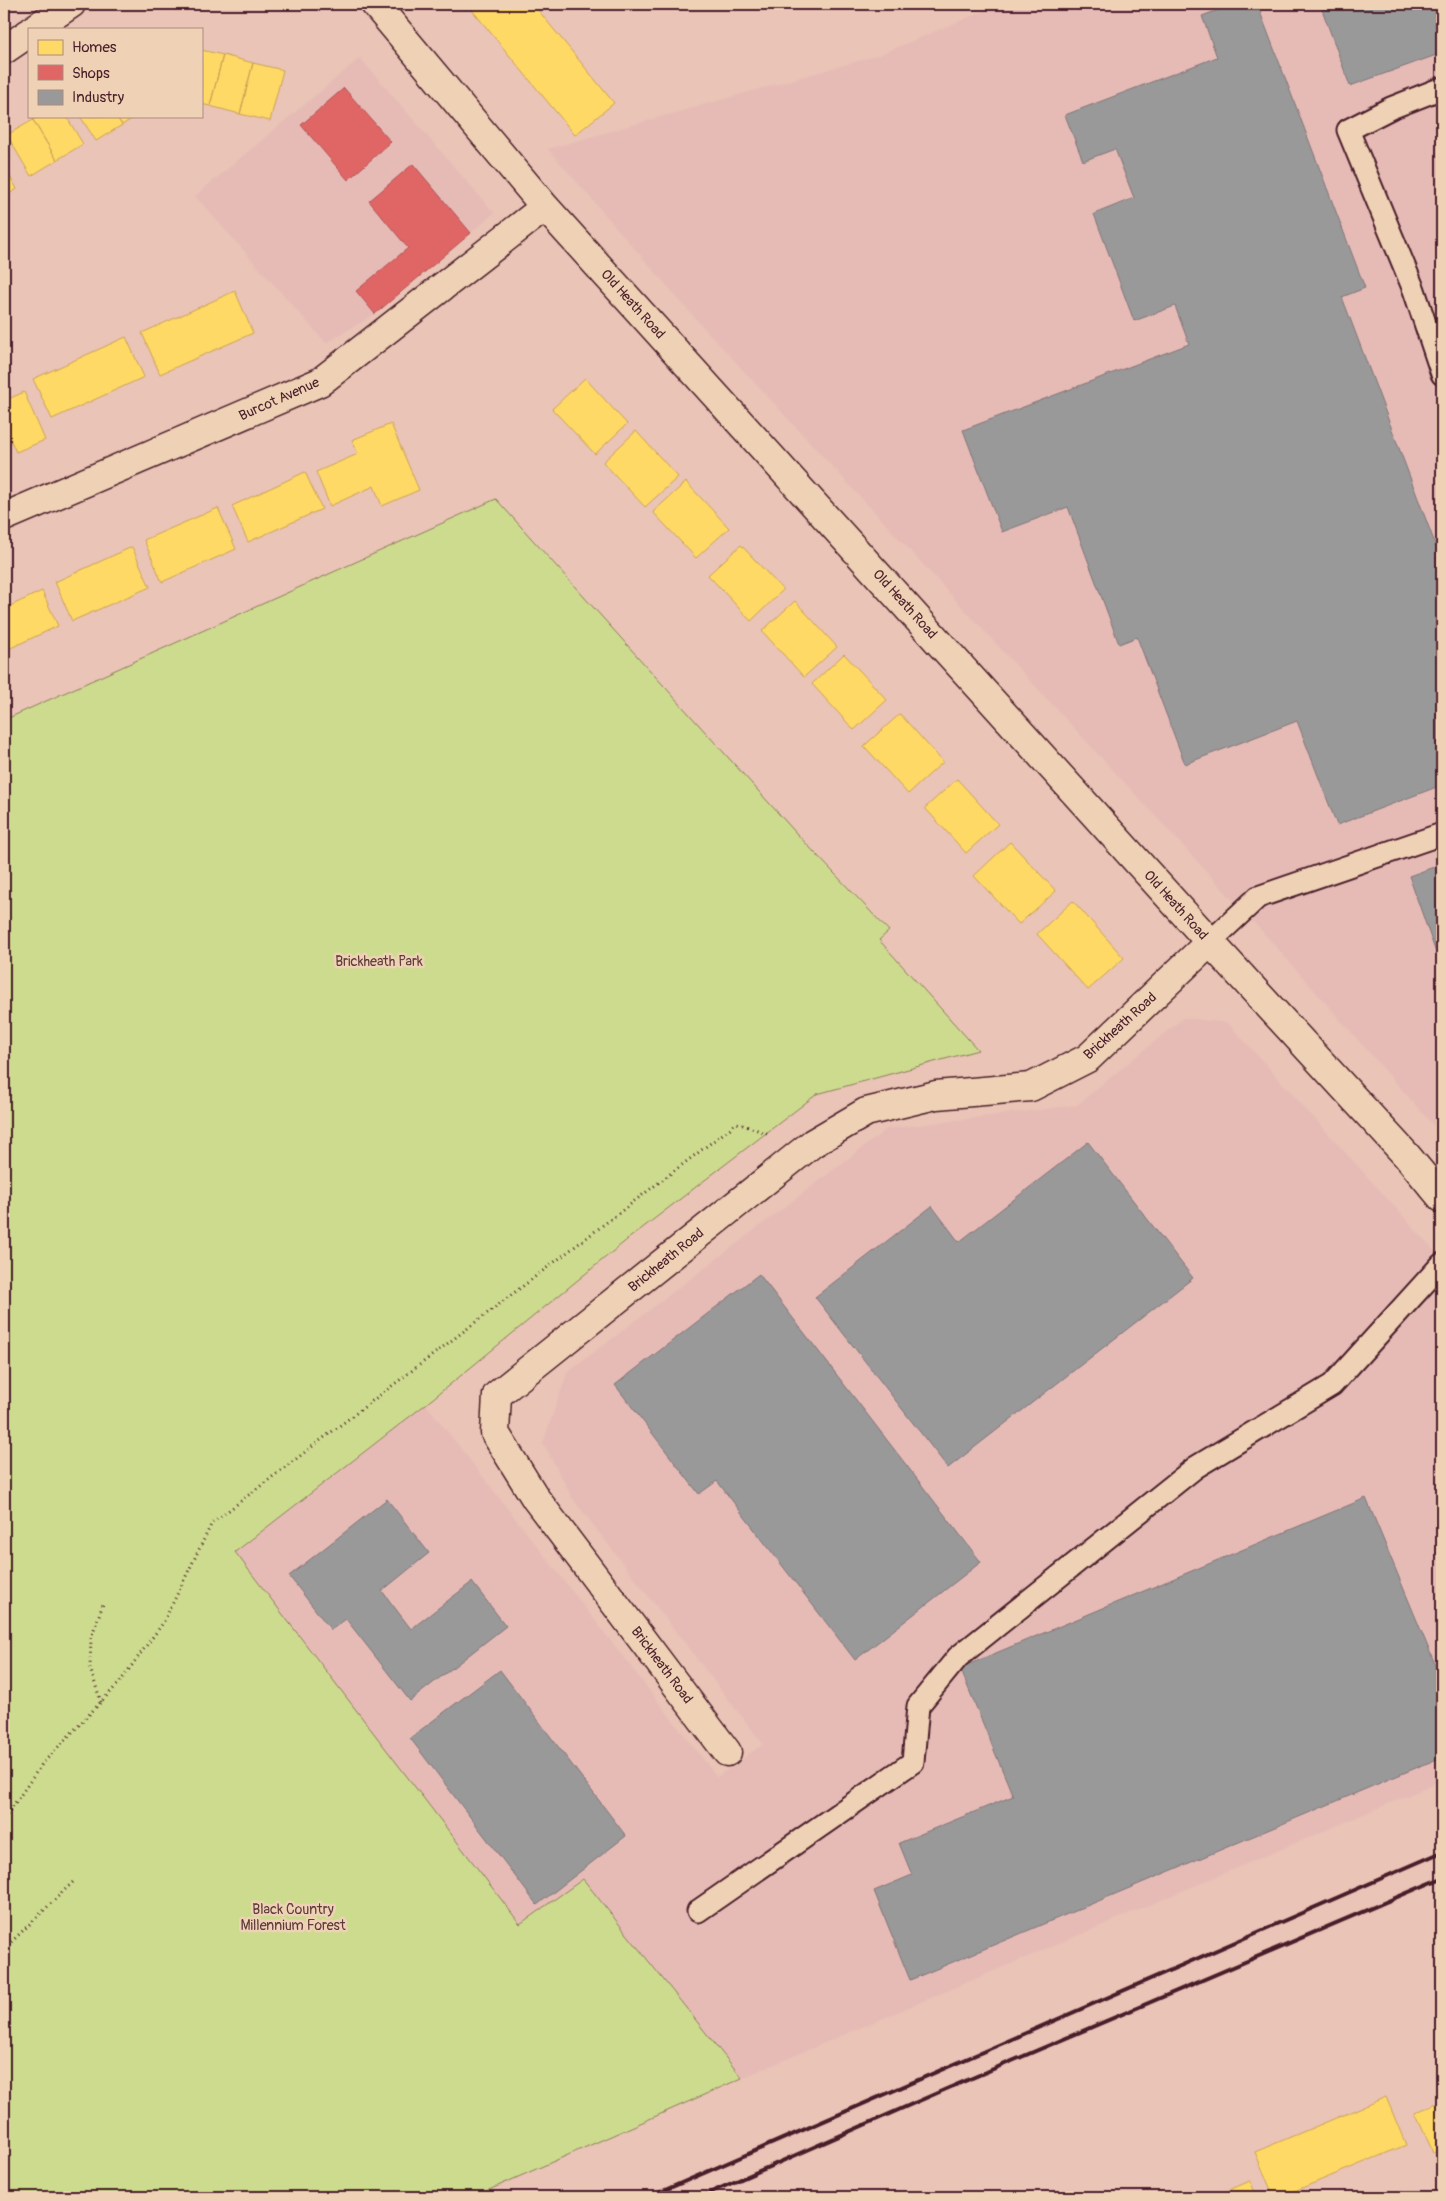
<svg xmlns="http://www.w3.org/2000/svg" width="1446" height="2201" font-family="Pangolin,sans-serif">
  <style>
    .built { fill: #e6bbb6 }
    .green { fill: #cddb8e; stroke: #8c7d5c }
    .homes { fill: #ffd966; stroke: #c9a154 }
    .shops { fill: #e06666; stroke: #b35154 }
    .industry { fill: #999; stroke: #817478 }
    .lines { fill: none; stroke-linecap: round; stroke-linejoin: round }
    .lane-casing { stroke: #4a1f2b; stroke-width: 25 }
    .street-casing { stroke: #4a1f2b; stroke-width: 31 }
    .path { stroke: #4a1f2b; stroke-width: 3; stroke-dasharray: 1 4; stroke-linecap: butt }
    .lane { stroke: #efd2b5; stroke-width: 21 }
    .street { stroke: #efd2b5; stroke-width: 28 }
    .rail { stroke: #4a1f2b; stroke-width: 4 }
    .labels { text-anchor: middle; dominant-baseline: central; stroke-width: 5; stroke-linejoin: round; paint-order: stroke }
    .street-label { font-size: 14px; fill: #4a1f2b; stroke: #efd2b5 }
    .park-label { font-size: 14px; fill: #5e3b3a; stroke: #efd2b5 }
  </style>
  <rect width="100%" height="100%" fill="#eac4b6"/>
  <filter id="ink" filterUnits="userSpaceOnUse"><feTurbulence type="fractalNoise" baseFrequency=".02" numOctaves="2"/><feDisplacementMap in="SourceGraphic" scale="10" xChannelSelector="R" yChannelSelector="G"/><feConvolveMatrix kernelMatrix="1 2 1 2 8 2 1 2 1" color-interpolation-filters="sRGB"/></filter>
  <g filter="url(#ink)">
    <path class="built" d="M1000,4H1442V1135L1269,939L695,318L548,149L879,55Z
      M360,58L494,213L375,314L326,343L195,196Z
      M1183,1018L1228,1023L1442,1259V1781L742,2078L583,1879L520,1925L235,1552L426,1404L717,1777L763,1744L573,1499L543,1443L567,1373L887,1129L1077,1105Z"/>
    <path class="green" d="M496,499L796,833L889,931L879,940L978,1050L817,1094L628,1239L426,1404L235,1552L520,1924L583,1879L742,2078L473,2197H4V720Z"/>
    <path class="homes" d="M467,4H533L614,103L575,135Z
      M201,50L223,55L210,106L201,104Z
      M223,55L253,63L240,114L210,106Z
      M253,63L283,70L270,121L240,114Z
      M38,116H66L83,144L57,160L33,120Z
      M80,116H116L122,125L96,141Z
      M116,116H136L122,125Z
      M33,120L57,160L31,176L7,135Z
      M4,166L17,189L4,197Z
      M235,291L253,333L160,374L142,333Z
      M126,337L144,377L52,419L33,379Z
      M585,378L627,424L595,454L552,409Z
      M24,392L45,440L16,452L10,439L4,441V401Z
      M391,424L419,490L382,506L374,486L330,506L316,472L358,454L352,440Z
      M636,431L678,477L645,507L603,462Z
      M305,472L322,509L248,542L232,506Z
      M686,482L729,528L696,558L653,512Z
      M218,508L236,549L162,582L144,540Z
      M741,545L783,590L751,621L708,575Z
      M132,547L150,587L72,621L55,582Z
      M42,591L58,626L4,651V609Z
      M795,601L837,647L804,677L762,631Z
      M844,654L887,700L854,730L812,684Z
      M900,714L943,762L908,794L864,746Z
      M957,779L998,824L966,853L925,808Z
      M1010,842L1056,891L1019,924L974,876Z
      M1073,901L1124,958L1088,990L1037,934Z
      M1386,2097L1406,2145L1280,2197H1274L1255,2152Z
      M1442,2100V2148L1433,2152L1415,2113Z
      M1250,2181L1257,2197H1213Z"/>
    <path class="shops" d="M344,88L391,142L348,180L301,125Z
      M413,164L471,233L375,314L356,291L408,248L369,201Z"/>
    <path class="industry" d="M1234,4H1257L1365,288L1342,297L1442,562V785L1337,825L1297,721L1185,764L1137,637L1119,644L1068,507L1002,532L963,430L1189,344L1175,306L1134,321L1094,214L1134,198L1115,149L1083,161L1065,115L1217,57L1202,16Z
      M1320,4H1442V53L1350,86Z
      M1442,864V970L1409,876Z
      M1088,1142L1193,1278L948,1468L815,1297L932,1206L959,1242Z
      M759,1274L981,1562L855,1660L717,1481L699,1494L615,1385Z
      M1366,1498L1442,1681V1757L910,1980L874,1891L912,1875L899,1843L1013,1796L960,1668Z
      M387,1499L429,1553L382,1591L411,1629L472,1582L506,1626L410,1701L346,1619L331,1630L289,1576Z
      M500,1670L626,1836L537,1905L410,1738Z"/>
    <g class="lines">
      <g class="lane-casing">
        <path id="lane" d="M1442,88L1391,108L1348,130L1414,290L1442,374
          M1210,942L1258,897L1442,834
          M698,1911L913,1762L918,1706L958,1657L1196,1467L1332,1385L1442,1264"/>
      </g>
      <g class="street-casing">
        <path id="street" d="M375,4L545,207L1210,942L1407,1156L1442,1198
          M34,29L71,4
          M4,50L29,33
          M4,517L320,382L545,207
          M727,1752L536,1499L495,1433L497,1395L813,1143L866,1112L936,1095L1031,1087L1088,1058L1210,942"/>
      </g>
      <path class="path" d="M101,1702L90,1668L91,1638L103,1604
        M4,1819L42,1764L119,1683L163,1623L212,1523L737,1123L769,1134
        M4,1949L73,1882"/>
      <use href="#lane" class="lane"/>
      <use href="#street" class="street"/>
      <path class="rail" d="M649,2197L1442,1852
        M700,2197L944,2090L1442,1878"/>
    </g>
  </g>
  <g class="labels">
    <g class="street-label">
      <text transform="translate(633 304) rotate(48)">Old Heath Road</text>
      <text transform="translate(279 399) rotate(-24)">Burcot Avenue</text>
      <text transform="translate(905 604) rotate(48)">Old Heath Road</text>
      <text transform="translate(1176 905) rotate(48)">Old Heath Road</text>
      <text transform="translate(1120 1026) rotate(-42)">Brickheath Road</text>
      <text transform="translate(666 1260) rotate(-39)">Brickheath Road</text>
      <text transform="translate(662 1665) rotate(53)">Brickheath Road</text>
    </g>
    <g class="park-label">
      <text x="379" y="961">Brickheath Park</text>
      <text x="293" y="1909">Black Country<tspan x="293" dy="16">Millennium Forest</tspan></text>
    </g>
  </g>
  <rect width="1446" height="2201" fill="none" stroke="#efd2b5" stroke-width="20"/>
  <rect x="10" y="10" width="1426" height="2181" fill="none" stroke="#4a1f2b" stroke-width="2" filter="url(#ink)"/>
  <rect x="28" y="28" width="175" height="90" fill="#efd2b5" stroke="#ad8a7e"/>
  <rect x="38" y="40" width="25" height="15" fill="#ffd966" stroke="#ad8a7e"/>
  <text x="72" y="52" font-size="15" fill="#4a1f2b">Homes</text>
  <rect x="38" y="65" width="25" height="15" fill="#e06666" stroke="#ad8a7e"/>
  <text x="72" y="78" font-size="15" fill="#4a1f2b">Shops</text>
  <rect x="38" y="90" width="25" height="15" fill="#999999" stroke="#ad8a7e"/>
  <text x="72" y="102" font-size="15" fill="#4a1f2b">Industry</text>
</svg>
